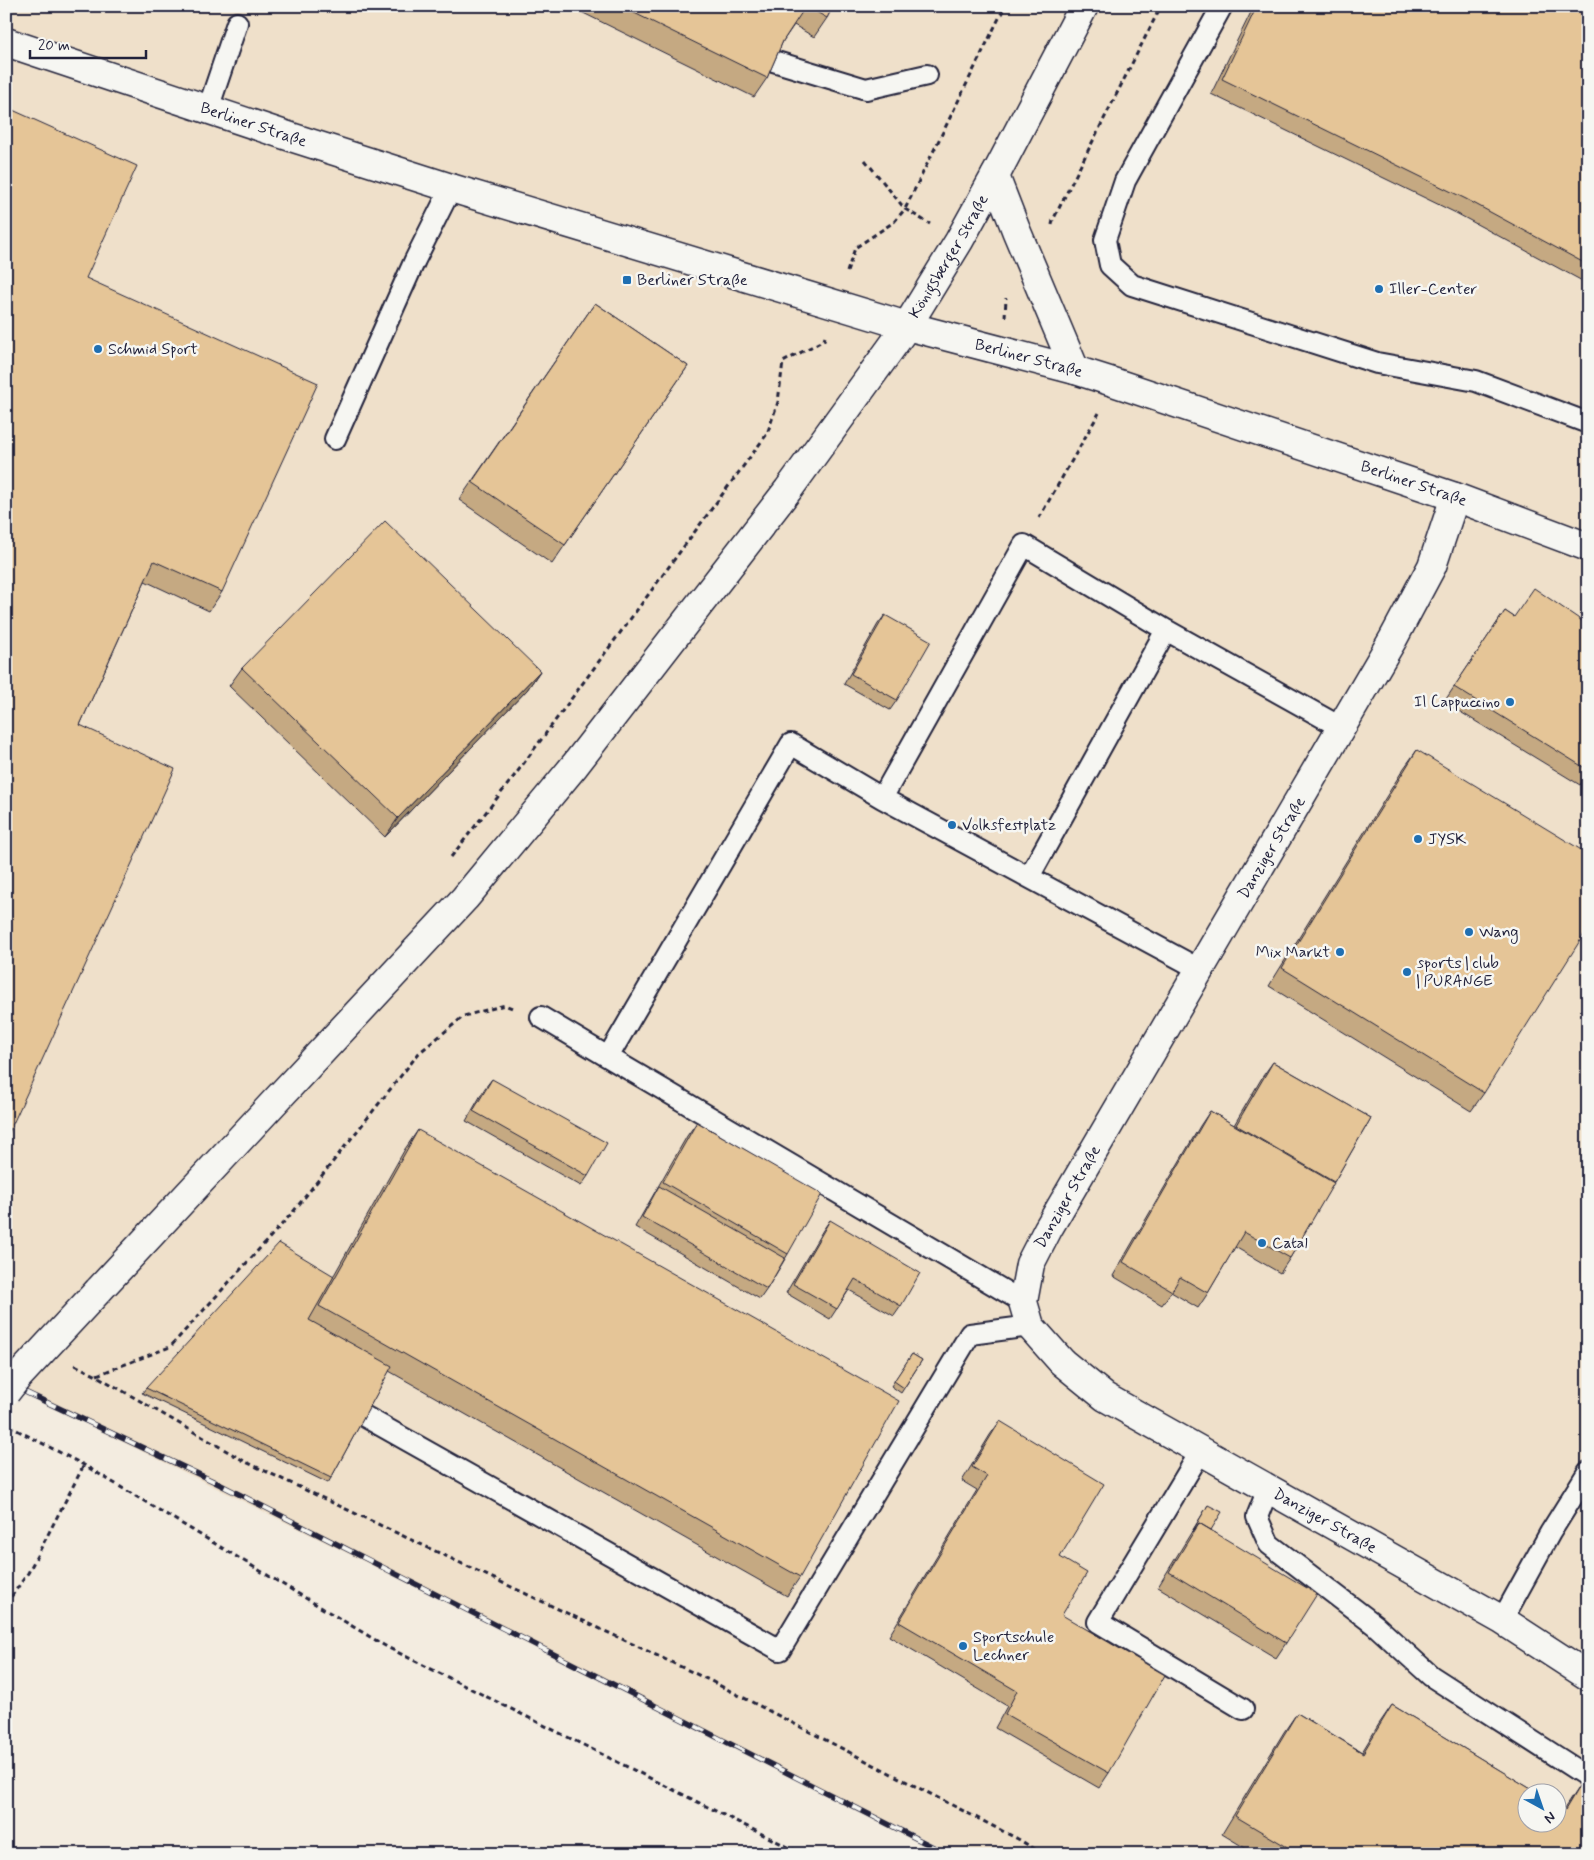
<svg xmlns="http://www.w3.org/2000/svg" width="1594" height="1860" font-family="Mynerve,sans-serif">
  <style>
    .built { fill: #efe0ca; fill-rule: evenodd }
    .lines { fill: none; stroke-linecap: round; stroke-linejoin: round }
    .lane-casing { stroke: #22223b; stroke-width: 24 }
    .street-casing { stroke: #22223b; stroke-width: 31 }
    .secondary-casing { stroke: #22223b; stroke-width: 31 }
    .path { stroke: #22223b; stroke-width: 3; stroke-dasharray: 5 4; stroke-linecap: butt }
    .lane { stroke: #f6f6f2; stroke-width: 20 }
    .street { stroke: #f6f6f2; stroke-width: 28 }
    .secondary { stroke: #f6f6f2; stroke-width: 28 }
    .rail-casing { stroke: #22223b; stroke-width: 5.5 }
    .rail { stroke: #f6f6f2; stroke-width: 4; stroke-dasharray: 11; stroke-linecap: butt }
    .secondary-bridge-casing { stroke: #22223b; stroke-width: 31; stroke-linecap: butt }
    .secondary-bridge { stroke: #f6f6f2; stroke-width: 28 }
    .wall { fill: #c5a982; stroke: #22223b }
    .shaded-wall { fill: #a08a6a; stroke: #22223b }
    .building { fill: #e5c597; stroke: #22223b }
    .poi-dot { fill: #1f6fb2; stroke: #f6f6f2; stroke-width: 2 }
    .labels { text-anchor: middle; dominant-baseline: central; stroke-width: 5; stroke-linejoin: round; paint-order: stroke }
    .street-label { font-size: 16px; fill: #22223b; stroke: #f6f6f2 }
    .poi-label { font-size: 16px; fill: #22223b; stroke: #f6f6f2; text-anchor: start }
  </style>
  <rect width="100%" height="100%" fill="#f3ece0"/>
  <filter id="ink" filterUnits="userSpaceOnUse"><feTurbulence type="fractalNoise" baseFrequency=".02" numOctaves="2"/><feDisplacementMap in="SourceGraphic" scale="10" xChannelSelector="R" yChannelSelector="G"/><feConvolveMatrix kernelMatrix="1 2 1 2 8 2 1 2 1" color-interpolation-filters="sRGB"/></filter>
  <g filter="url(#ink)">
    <path class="built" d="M6,6H1588V1854H955L6,1384ZM1526,1792H1556V1822H1526Z"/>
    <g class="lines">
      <g class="lane-casing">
        <path id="lane" d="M1222,6L1125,181L1105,240L1110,265L1132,285L1377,363L1476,381L1588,423
          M770,60L866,89L927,75
          M208,109L237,23
          M335,439L415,260L451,188
          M882,798L791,744L608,1057L1023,1302
          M1029,877L1166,630
          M1199,969L882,798L1024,545L1166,630L1342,728
          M541,1017L608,1057
          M364,1416L780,1650L970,1334L1030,1326
          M1201,1451L1098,1622L1243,1709
          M1268,1489L1257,1517L1269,1544L1375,1625L1431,1676L1588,1777
          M1502,1620L1550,1533L1588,1472"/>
      </g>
      <g class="street-casing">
        <g id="street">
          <path id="s1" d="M6,42L294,138L451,188L907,326"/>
          <path id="s2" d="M1455,497L1432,566L1393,639L1048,1229L1030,1264L1023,1302L1030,1326L1062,1362L1105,1397L1502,1620L1588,1676"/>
        </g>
      </g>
      <g class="secondary-casing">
        <g id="secondary">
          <path d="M995,176L1016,230L1075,370"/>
          <path id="s3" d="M907,326L1075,370L1116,383L1455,497L1588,547"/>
          <path id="s4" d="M98,1291L465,898L575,765L788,490L907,326L959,241L995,176L1084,6"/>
        </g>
      </g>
      <path class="path" d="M865,160L905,209L930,224
        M1052,225L1053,220L1161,6
        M847,272L855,248L894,222L905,209L1005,6
        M1005,317L1006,298
        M1039,518L1099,413
        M451,857L515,775L767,434L778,402L783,362L824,340L825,337
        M75,1365L97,1376L246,1462L709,1680L1018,1839L1043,1854
        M97,1375L170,1347L293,1212L419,1053L464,1016L505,1005L512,1008
        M9,1426L84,1465L387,1647L802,1854
        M6,1604L28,1573L84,1465"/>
      <use href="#lane" class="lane"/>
      <use href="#street" class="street"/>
      <use href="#secondary" class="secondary"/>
      <g class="rail-casing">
        <path id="rail" d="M6,1383L213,1481L947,1854"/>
      </g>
      <use href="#rail" class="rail"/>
      <g class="secondary-bridge-casing">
        <path id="secondary-bridge" d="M6,1392L17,1378L98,1291"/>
      </g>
      <use href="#secondary-bridge" class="secondary-bridge"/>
    </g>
    <path class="wall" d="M569,6H833L827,18L814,37L794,25L783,41L767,78L754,97Z
      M1254,6H1588V284L1456,213L1211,94Z
      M86,278L222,592L209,611L145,581L80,725Z
      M595,303L688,366L552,564L459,500Z
      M1505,611L1514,617L1588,625V774L1580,785L1444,702Z
      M885,615L897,700L890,710L844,684L878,624Z
      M242,668L540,671L527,690L385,837L229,686Z
      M1417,750L1484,1093L1471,1111L1269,986L1404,768Z
      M1273,1062L1371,1118L1290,1258L1280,1273L1235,1247L1208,1293L1198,1308L1171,1292L1162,1305L1113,1276L1200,1126L1210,1111L1234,1125L1263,1076Z
      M492,1079L588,1176L581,1186L466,1121L485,1088Z
      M697,1122L788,1254L767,1289L760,1299L635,1227L687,1136Z
      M418,1130L800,1577L787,1596L389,1371L331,1478L328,1483L142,1393L146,1388L334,1275L405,1149Z
      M830,1220L901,1306L894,1316L849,1290L830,1319L786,1293L823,1230Z
      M912,1354L922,1360L901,1393L891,1386Z
      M1000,1421L1060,1557L1062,1615L1109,1773L1099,1788L995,1728L1007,1706L889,1636L977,1490L962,1481L990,1435Z
      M1208,1505L1211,1530L1286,1643L1276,1658L1158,1587Z
      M1392,1705L1564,1809L1581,1783L1588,1854H1255L1222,1834L1284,1732L1297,1713L1362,1752L1379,1724Z"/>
    <path class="shaded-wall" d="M540,671L527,690L385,837L398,818Z"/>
    <path class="building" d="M620,6H833L827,18L806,6L783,41L767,78Z
      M1257,6H1588V265L1466,199L1222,79Z
      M6,107L137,166L86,278L318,383L222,592L154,561L80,725L175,769L6,1139Z
      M595,303L688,366L565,545L472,482Z
      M385,521L540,671L398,818L242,668Z
      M1534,588L1588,625V770L1454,687L1505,611L1514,617Z
      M885,615L931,641L897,700L851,674Z
      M1417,750L1588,854V928L1484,1093L1282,968Z
      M1273,1062L1371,1118L1334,1182L1236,1125Z
      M492,1079L607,1143L588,1176L473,1111Z
      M1210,1111L1334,1183L1290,1258L1244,1232L1208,1293L1180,1277L1172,1291L1123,1262Z
      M697,1122L822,1194L788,1254L663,1182Z
      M418,1130L899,1401L800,1577L319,1306Z
      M659,1186L785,1258L767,1289L642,1217Z
      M830,1220L920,1273L901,1306L855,1279L837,1309L793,1284Z
      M279,1243L334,1276L309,1320L392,1366L331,1478L146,1388Z
      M912,1354L922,1360L904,1388L894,1381Z
      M1000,1421L1104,1484L1060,1557L1087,1573L1062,1615L1165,1675L1109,1773L1005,1714L1017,1691L899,1622L987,1476L972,1467Z
      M1208,1505L1222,1512L1211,1530L1199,1523L1192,1532Z
      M1199,1523L1317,1594L1286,1643L1169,1572Z
      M1392,1705L1536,1792H1526V1822H1556V1805L1565,1810L1581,1783L1588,1787V1854H1299L1235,1816L1297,1713L1363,1753Z"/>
  </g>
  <g class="poi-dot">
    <rect x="622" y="275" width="10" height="10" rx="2.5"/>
    <circle cx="1379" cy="289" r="5"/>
    <circle cx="98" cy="349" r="5"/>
    <circle cx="1510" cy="702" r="5"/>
    <circle cx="952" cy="825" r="5"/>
    <circle cx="1418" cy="839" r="5"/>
    <circle cx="1469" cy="932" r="5"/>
    <circle cx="1340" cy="952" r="5"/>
    <circle cx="1407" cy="972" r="5"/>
    <circle cx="1262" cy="1243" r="5"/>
    <circle cx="963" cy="1646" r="5"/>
  </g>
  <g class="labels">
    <g class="street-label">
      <text stroke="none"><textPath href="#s1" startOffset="261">Berliner Straße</textPath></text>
      <text stroke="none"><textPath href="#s4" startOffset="1342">Königsberger Straße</textPath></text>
      <text stroke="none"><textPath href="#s3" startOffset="126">Berliner Straße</textPath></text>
      <text stroke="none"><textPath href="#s3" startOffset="531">Berliner Straße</textPath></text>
      <text transform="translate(1272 848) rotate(-59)">Danziger Straße</text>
      <text transform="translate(1068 1197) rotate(-60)">Danziger Straße</text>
      <text stroke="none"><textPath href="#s2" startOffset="1298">Danziger Straße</textPath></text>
    </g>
    <g class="poi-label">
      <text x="637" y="280">Berliner Straße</text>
      <text x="1389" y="289">Iller-Center</text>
      <text x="108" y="349">Schmid Sport</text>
      <text x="1500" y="702" text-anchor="end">Il Cappuccino</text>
      <text x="962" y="825">Volksfestplatz</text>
      <text x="1428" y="839">JYSK</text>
      <text x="1479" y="932">Wang</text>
      <text x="1330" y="952" text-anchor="end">Mix Markt</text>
      <text x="1417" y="963">sports | club<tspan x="1417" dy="18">| PURANGE</tspan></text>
      <text x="1272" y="1243">Catal</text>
      <text x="973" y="1637">Sportschule<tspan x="973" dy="18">Lechner</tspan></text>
    </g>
  </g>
  <rect width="1594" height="1860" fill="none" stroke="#f6f6f2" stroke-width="25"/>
  <rect x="12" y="12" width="1569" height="1835" fill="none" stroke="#22223b" stroke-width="2" filter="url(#ink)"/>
  <g transform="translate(1542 1808) rotate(140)"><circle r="24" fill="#f6f6f2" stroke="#a1a1a9"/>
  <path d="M0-4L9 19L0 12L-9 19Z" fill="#1f6fb2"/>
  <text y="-8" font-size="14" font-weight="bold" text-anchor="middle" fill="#22223b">N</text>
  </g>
  <path d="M30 50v8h116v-8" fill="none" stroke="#22223b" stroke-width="2.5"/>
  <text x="38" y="50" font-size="15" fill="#22223b" stroke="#f6f6f2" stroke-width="4" paint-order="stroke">20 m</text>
</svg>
